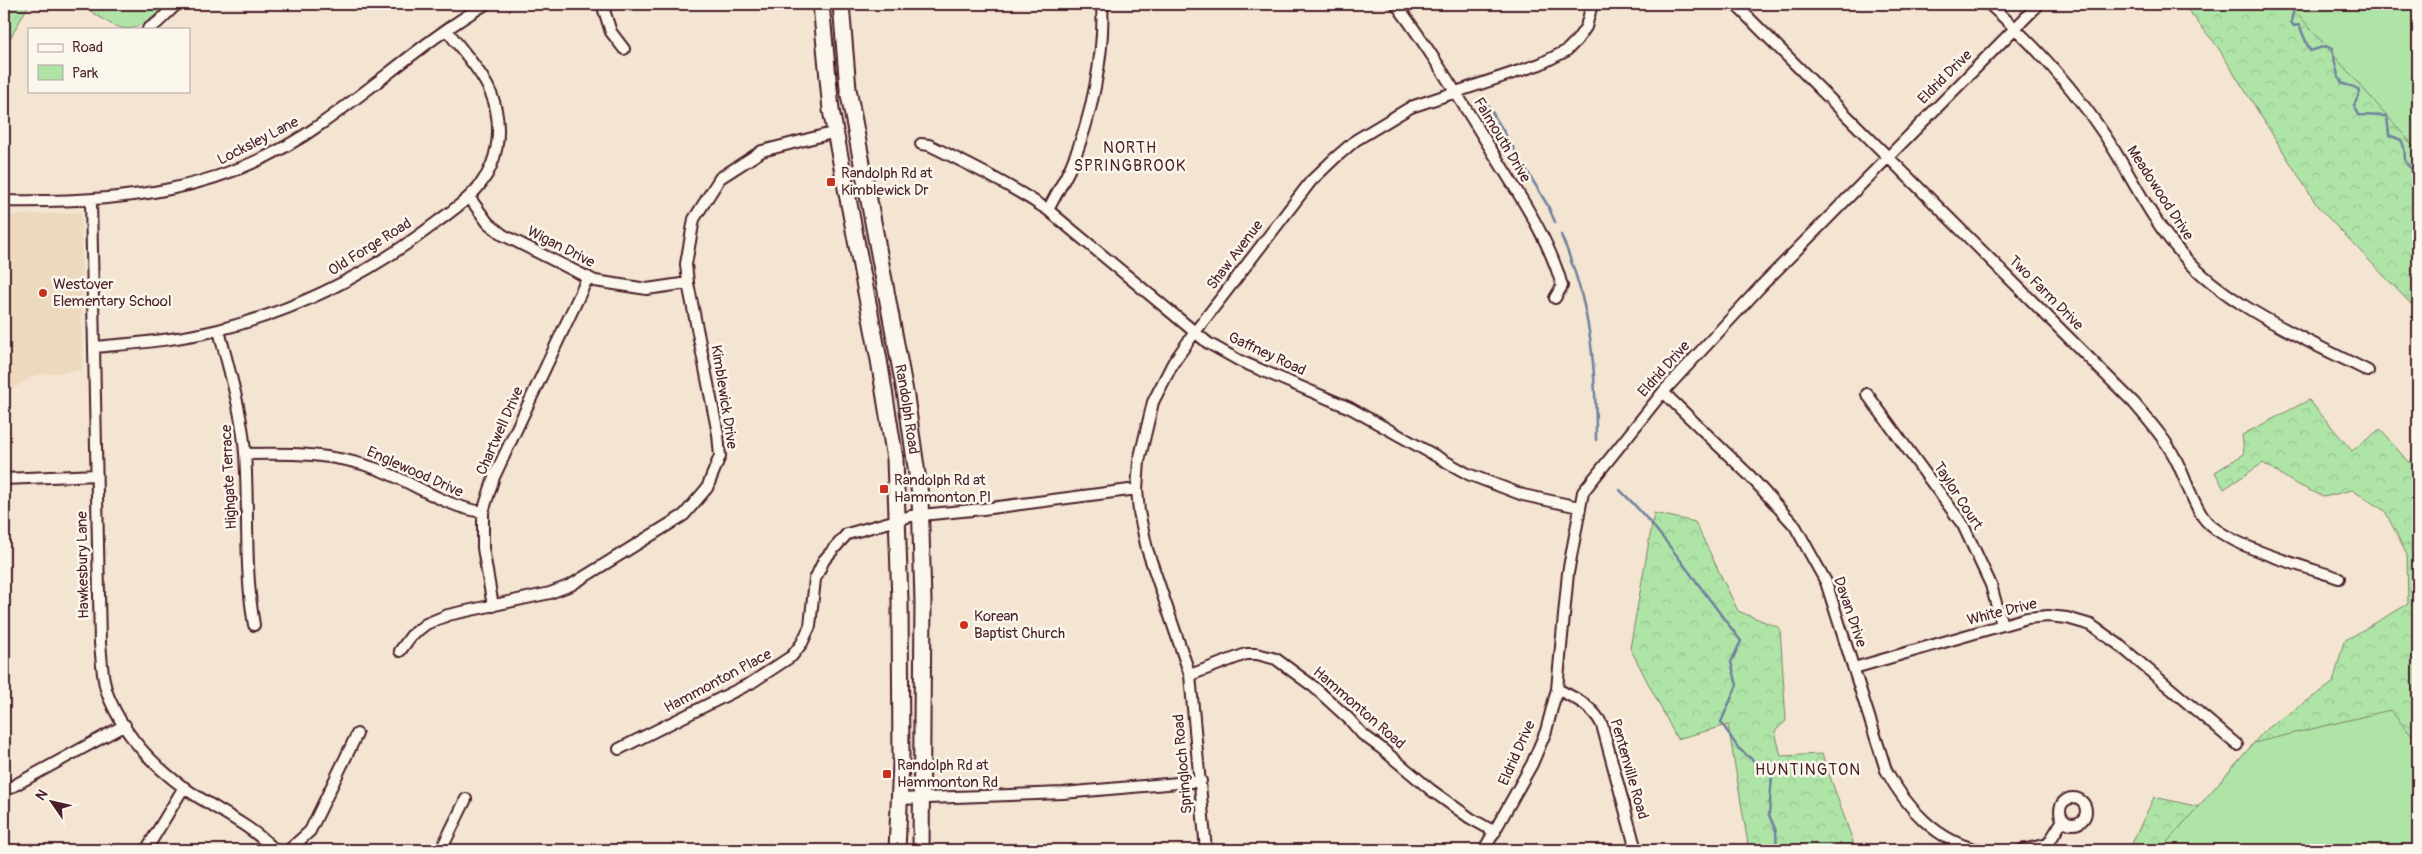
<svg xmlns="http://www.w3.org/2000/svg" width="2422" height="854" font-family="Pangolin,sans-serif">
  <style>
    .built { fill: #edd9be }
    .forest { fill: url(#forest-crowns); stroke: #7c8269 }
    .green { fill: #aee5a7; stroke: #7c8269 }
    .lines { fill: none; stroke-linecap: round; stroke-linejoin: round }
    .stream { stroke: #70819d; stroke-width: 2.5 }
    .street-casing { stroke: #4a1f2b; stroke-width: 14 }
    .primary-casing { stroke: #4a1f2b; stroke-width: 19 }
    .street { stroke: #fbf7ec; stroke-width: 10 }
    .primary { stroke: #fbf7ec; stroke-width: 15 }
    .poi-dot { fill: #c8321e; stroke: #fbf7ec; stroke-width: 2 }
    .labels { text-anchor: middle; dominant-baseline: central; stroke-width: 5; stroke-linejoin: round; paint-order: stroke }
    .street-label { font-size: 15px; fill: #4a1f2b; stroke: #fbf7ec }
    .poi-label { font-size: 15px; fill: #4a1f2b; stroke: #fbf7ec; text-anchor: start }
    .neighbourhood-label { font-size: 16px; letter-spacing: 1px; fill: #4a1f2b; stroke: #fbf7ec }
  </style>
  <defs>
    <pattern id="forest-crowns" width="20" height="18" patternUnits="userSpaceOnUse" patternTransform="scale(1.25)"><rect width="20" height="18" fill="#aee5a7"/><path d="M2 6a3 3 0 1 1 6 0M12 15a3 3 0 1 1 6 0" fill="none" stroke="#97c490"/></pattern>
  </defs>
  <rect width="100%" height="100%" fill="#f3e5d1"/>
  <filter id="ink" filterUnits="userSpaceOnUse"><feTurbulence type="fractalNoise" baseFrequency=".02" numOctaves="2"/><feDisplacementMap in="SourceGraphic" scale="10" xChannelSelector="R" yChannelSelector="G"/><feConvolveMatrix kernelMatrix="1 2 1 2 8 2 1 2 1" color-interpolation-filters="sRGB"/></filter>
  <g filter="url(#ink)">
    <path class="built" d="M81,212L82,370L36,375L4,394V216Z"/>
    <path class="forest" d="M4,4H29L7,44L4,45Z
      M2183,4H2418V297L2412,305L2318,207L2217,46Z
      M2309,400L2352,451L2380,429L2409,463L2418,449V850H2129L2154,797L2200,807L2264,731L2333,683L2344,641L2408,604L2407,555L2385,511L2352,490L2324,497L2294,483L2263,463L2224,489L2215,472L2244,454L2242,435Z
      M1654,513L1695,522L1738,611L1780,628L1786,721L1775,731L1781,756L1822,754L1856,850H1749L1728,725L1677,739L1630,648Z"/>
    <path class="green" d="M80,4H167C128,43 120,30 80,4Z
      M2289,4H2418V151Z
      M2390,710L2418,743V850H2160L2254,743Z"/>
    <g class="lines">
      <path class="stream" d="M2295,4L2291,22L2294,26L2299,25L2310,51L2326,46L2332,49L2338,76L2343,84C2358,88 2364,87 2354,105L2359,115L2387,116L2389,135L2401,140C2411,158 2395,159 2418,173
        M1483,97L1548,206L1555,222
        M1561,235C1591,304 1596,366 1596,440
        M1620,490C1666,535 1701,590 1741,641L1731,662L1737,685L1721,722L1738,748L1772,776L1769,815L1776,831L1777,850"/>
      <g class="street-casing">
        <path id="street" d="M602,4L611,32L624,49
          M1396,4C1431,51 1461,101 1492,151C1518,193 1549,238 1562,286L1555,298
          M1735,4L2134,403C2148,420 2165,438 2175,458C2185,476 2191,500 2203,517C2222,545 2306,567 2339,578
          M1989,4C2034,44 2073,87 2106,137C2131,175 2150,218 2180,252C2224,305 2307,340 2368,371
          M148,29L157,23L177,4
          M921,144L929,145C970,165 1010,185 1048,210L1208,343L1240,361L1350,408L1468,474L1523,495L1579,507
          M469,197L488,223L503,235L595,281L647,289L688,283
          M4,201C118,203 225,193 321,124C377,85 428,38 486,4
          M91,201L100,643C102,662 102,683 110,700C125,735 153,765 183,787C214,809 248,823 275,850
          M1048,210C1055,196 1064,181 1071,166C1091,121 1105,53 1102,4
          M219,330C229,371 242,411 245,453C249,511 244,568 254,625
          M95,347C137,343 177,340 218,330C299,310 372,272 437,222C453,210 471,198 482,182C497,162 501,134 496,110C491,80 464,54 447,30
          M1663,392L1750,476L1795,526L1826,582L1886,770C1906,807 1937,842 1980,850
          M1867,394L1963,525L1991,585L2002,625
          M245,454C291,453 334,453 377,469C413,482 445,507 483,512
          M4,479L97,475
          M493,606L483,548V512L494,477L588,277
          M400,651L411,636L426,624L448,615L550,593L571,585L684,515L707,488L720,456L718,434L688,283L686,264L694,219L720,178L762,151L836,132
          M1854,668L2027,618L2048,616L2067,618L2091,625L2118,644L2237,745
          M1190,675L1246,654H1257L1276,659L1314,687L1349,719L1362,734L1381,748L1431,790L1470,818L1495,832
          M1557,689C1575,698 1593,706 1602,725L1636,850
          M619,749L751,683L792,656L802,643L810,626L815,579L824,560L847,534L911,516L983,509L1137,489
          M4,791L125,725
          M2060 811a13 13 0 1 1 26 0a13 13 0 1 1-26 0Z
          M899,799L1063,793L1201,781
          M146,850L184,787
          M289,850L310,831L357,734
          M441,850L466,799
          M1206,850L1190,675L1147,549L1139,512L1137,489L1139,461L1153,402L1173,363L1195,332L1311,181L1335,158L1356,140L1411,107L1540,64L1566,51L1577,40L1586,27L1592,4
          M1484,850L1532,764L1546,731L1557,689L1568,573L1583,492L1663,392L1762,285L2039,4
          M2022,850L2048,844L2063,820"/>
      </g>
      <g class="primary-casing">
        <g id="primary">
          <path d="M821,4L831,110L879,360L895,459L900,601L901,763L897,850"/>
          <path id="s1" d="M841,4L848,89L906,397L920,495L923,602L921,850"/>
        </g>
      </g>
      <use href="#street" class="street"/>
      <use href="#primary" class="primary"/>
    </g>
  </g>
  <g class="poi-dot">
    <rect x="826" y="177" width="10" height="10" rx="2.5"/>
    <circle cx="43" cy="293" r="5"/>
    <rect x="879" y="484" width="10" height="10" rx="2.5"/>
    <circle cx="964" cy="625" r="5"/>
    <rect x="882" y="769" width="10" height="10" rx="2.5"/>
  </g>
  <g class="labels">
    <g class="street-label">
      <text transform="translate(1945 77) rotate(-45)">Eldrid Drive</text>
      <text transform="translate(1502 140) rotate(59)">Falmouth Drive</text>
      <text transform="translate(258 141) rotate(-27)">Locksley Lane</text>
      <text transform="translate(2160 193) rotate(57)">Meadowood Drive</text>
      <text transform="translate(370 247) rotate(-32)">Old Forge Road</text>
      <text transform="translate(561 247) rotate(27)">Wigan Drive</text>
      <text transform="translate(1235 255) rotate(-53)">Shaw Avenue</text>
      <text transform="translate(2046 293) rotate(45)">Two Farm Drive</text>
      <text transform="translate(1267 354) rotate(25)">Gaffney Road</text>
      <text transform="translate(1664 369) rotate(-48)">Eldrid Drive</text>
      <text transform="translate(724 397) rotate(81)">Kimblewick Drive</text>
      <text stroke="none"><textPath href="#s1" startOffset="411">Randolph Road</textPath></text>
      <text transform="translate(500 431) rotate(-66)">Chartwell Drive</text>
      <text transform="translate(415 472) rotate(24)">Englewood Drive</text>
      <text transform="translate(229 477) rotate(-93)">Highgate Terrace</text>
      <text transform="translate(1958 496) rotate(57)">Taylor Court</text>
      <text transform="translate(83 565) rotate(-91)">Hawkesbury Lane</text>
      <text transform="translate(1850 612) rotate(71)">Davan Drive</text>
      <text transform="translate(2002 612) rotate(-14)">White Drive</text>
      <text transform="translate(718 681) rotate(-28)">Hammonton Place</text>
      <text transform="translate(1359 708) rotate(41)">Hammonton Road</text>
      <text transform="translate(1517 753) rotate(-66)">Eldrid Drive</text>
      <text transform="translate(1183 764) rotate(-95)">Springloch Road</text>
      <text transform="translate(1629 769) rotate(74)">Pentenville Road</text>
    </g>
    <g class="poi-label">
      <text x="841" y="173">Randolph Rd at<tspan x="841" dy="17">Kimblewick Dr</tspan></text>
      <text x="53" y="284">Westover<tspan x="53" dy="17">Elementary School</tspan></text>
      <text x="894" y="480">Randolph Rd at<tspan x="894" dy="17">Hammonton Pl</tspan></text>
      <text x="974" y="616">Korean<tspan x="974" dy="17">Baptist Church</tspan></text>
      <text x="897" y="765">Randolph Rd at<tspan x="897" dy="17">Hammonton Rd</tspan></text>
    </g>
    <g class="neighbourhood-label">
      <text x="1130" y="148">NORTH<tspan x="1130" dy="18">SPRINGBROOK</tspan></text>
      <text x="1808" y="770">HUNTINGTON</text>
    </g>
  </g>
  <rect width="2422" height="854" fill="none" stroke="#fbf7ec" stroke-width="20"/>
  <rect x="10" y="10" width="2402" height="834" fill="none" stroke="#4a1f2b" stroke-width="2" filter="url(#ink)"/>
  <rect x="28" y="28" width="162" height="65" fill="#fbf7ec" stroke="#b4a19f"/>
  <rect x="38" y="44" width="25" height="8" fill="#fbf7ec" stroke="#b4a19f"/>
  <text x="72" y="52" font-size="15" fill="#4a1f2b">Road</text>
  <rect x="38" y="65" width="25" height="15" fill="#aee5a7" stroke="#b4a19f"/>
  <text x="72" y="78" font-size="15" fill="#4a1f2b">Park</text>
  <g transform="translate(52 802) rotate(304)" stroke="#fbf7ec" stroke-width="4" paint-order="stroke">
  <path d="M0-4L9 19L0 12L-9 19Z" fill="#4a1f2b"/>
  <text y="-8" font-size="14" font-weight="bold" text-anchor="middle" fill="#4a1f2b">N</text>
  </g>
</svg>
